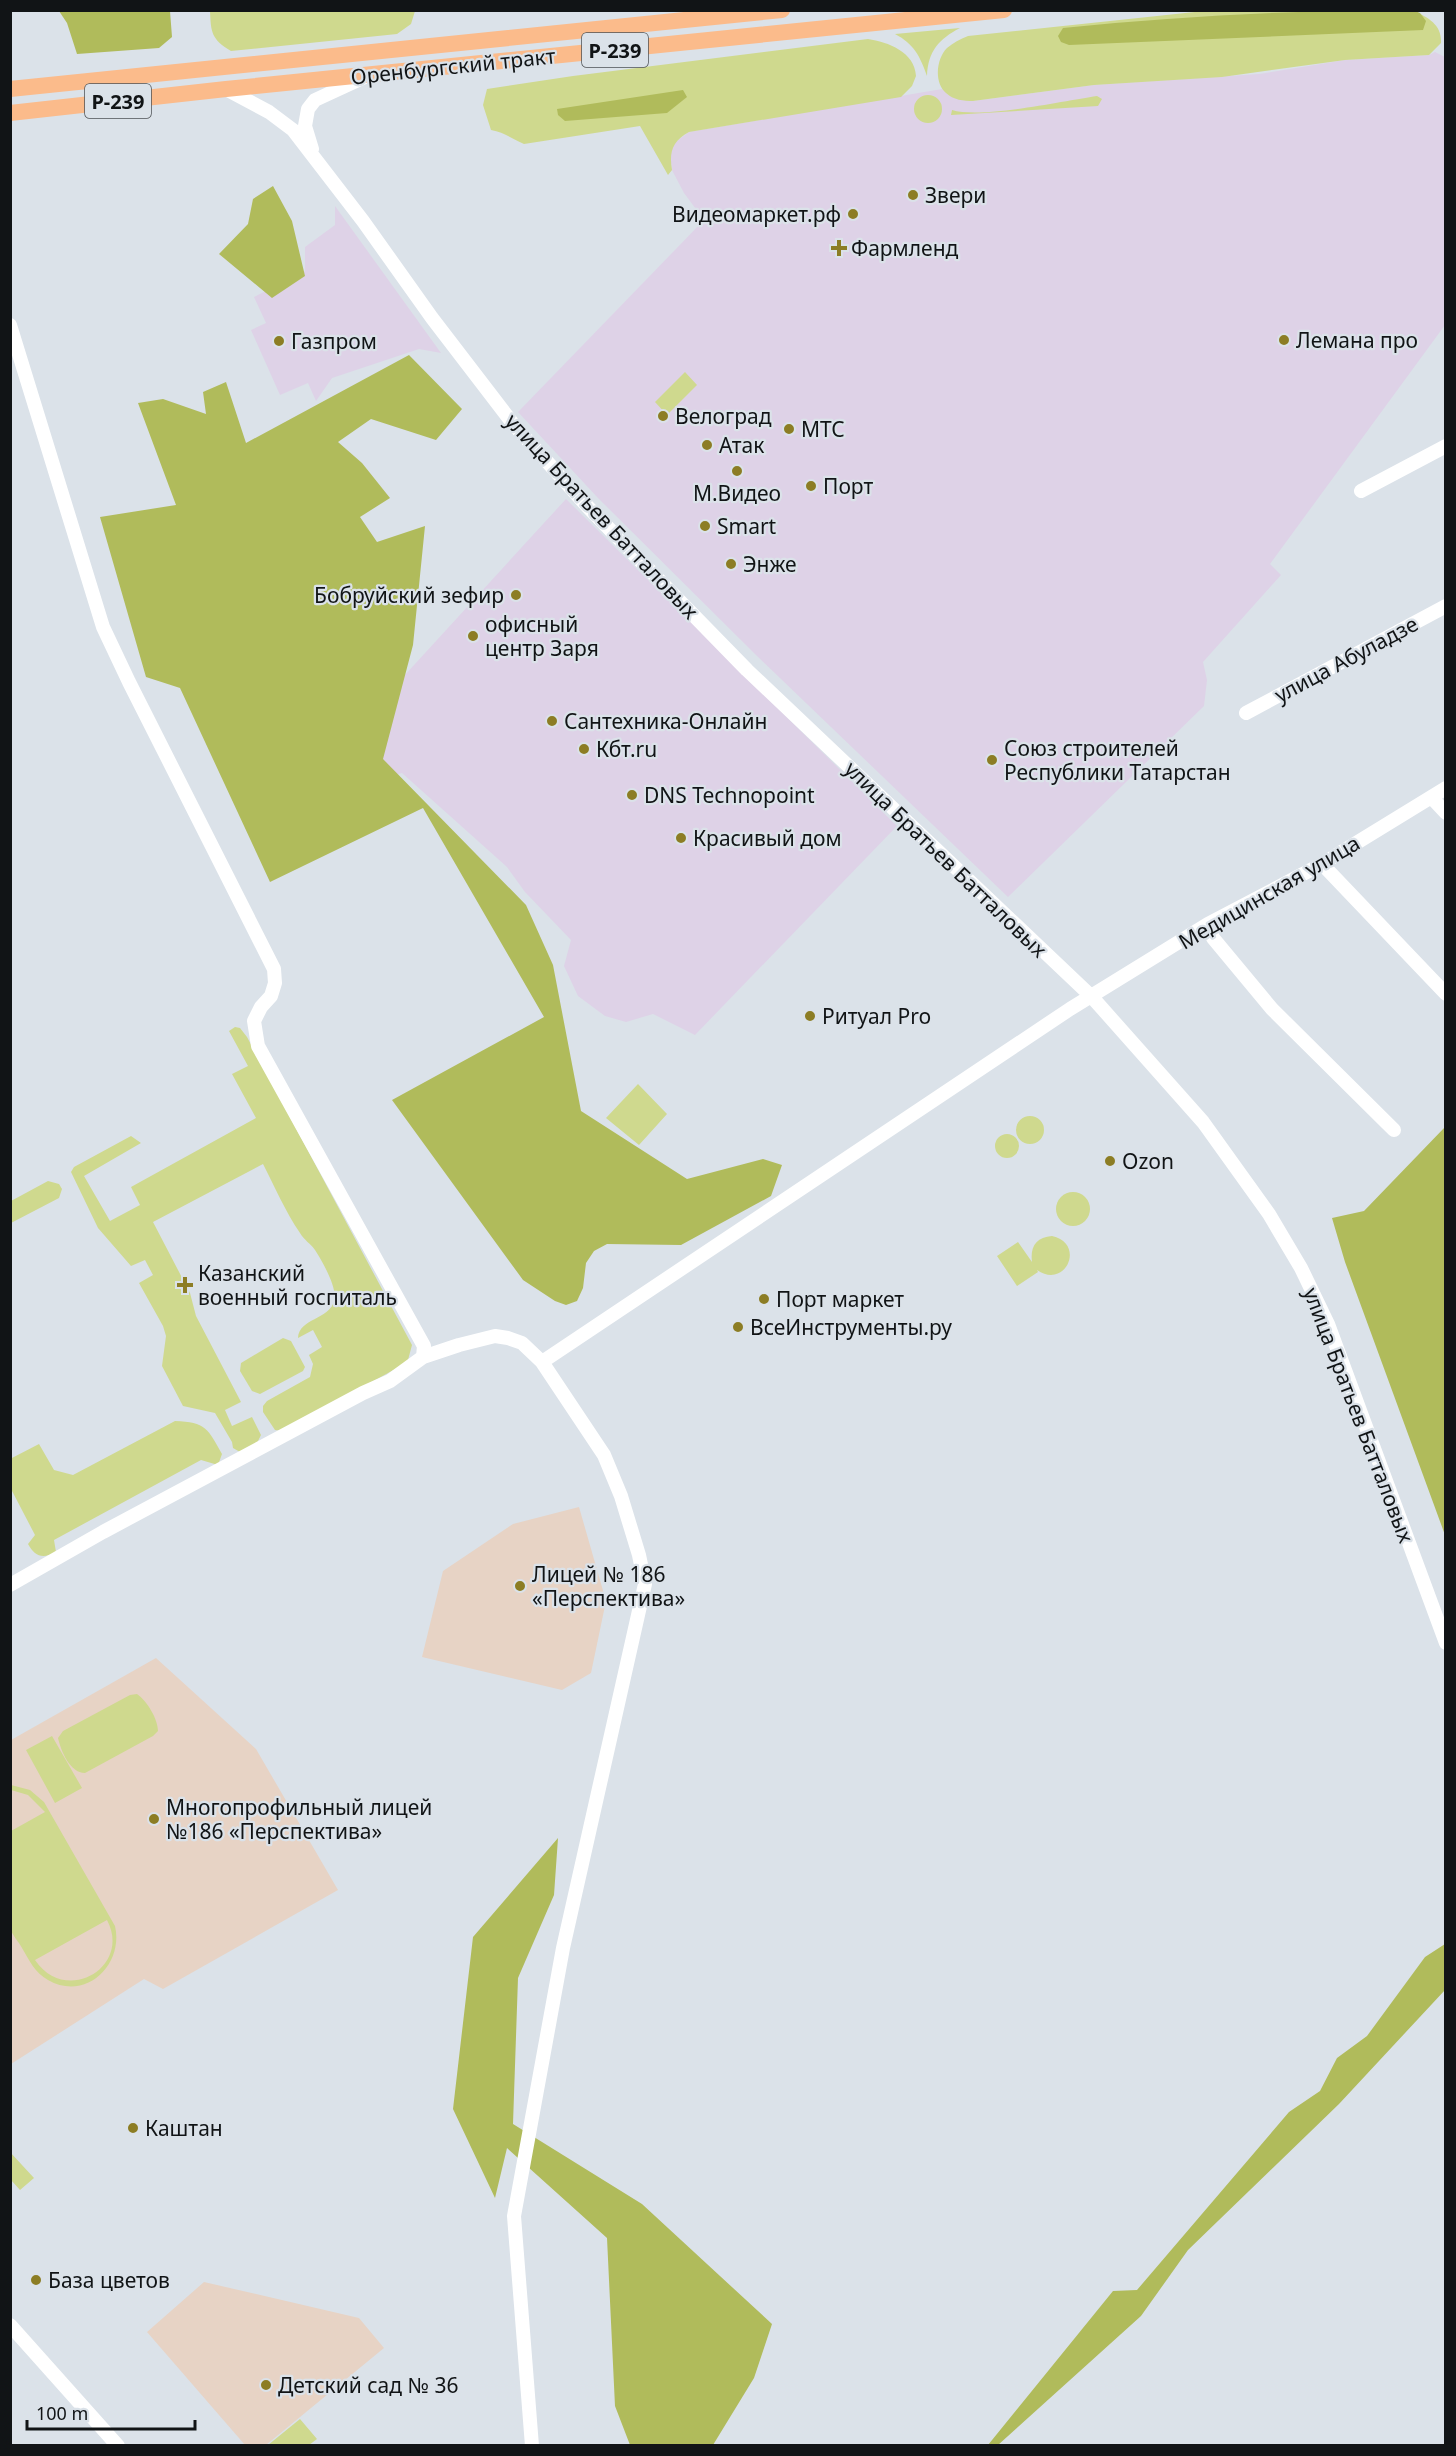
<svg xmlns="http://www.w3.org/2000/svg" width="1456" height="2456" font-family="'Noto Sans',sans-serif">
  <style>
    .commercial { fill: #ded2e7 }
    .education { fill: #e7d3c5 }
    .green { fill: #cfd98e; fill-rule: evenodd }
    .forest { fill: #b0bb5b }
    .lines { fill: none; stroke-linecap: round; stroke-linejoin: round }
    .minor { stroke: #fff; stroke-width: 14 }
    .major { stroke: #fbbb8b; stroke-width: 16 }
    .poi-dot { fill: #8c7d24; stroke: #dbe2e9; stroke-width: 2 }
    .labels { text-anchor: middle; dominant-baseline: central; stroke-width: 4.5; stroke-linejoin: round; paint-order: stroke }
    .shield { fill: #dbe2e9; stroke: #4e5255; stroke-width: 1.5 }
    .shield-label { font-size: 20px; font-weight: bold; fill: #111416 }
    .street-label { font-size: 21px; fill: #111416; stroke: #dbe2e9 }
    .poi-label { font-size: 21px; fill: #111416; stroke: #dbe2e9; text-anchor: start }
  </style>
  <rect width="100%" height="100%" fill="#dbe2e9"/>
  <path class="commercial" d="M1435,52L1445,57V325L1270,564L1281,575L1203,662L1207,680L1204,706L1008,897L755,654L598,498L518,412L704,220L684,193L672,170L670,155L674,143L689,132L942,89L955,98L973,101L1094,85L1259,74L1345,60L1429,55Z
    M335,206L441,353L419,349L332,378L316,401L308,383L280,395L251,330L266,323L254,297L305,271V247L335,225Z
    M566,499L897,826L695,1035L653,1014L626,1022L605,1016L578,996L564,966L571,940L525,892L507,867L402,773L388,777L349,736Z"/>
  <path class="education" d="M579,1507L606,1601L591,1673L562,1690L422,1657L443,1571L513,1524Z
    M156,1658L256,1749L338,1890L163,1989L144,1979L11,2064V1740Z
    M204,2282L359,2318L384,2348L266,2445H245L147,2332Z"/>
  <path class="green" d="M210,11V10L415,11L411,24L397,34L231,51C211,39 211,32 210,11Z
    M1204,11H1414C1429,18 1442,25 1441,43L1429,55L1345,60L1222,77L1094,85L973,101C964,101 953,100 946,93C934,83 936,59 947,48C953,43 960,39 968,36Z
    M960,28C939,39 928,51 927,76C920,56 914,44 895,34Z
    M868,39C888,42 915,52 916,76L912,86L901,97L689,132C672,141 669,153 672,170L668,175L640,126L524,144C512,139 504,132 491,130L483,105L487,89L573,76Z
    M914 109a14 14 0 1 1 28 0a14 14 0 1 1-28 0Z
    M1097,96L1102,99L1098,106L951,115L952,110C982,119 1063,101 1097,96Z
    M685,372L697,385L667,415L655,402Z
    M235,1027L240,1028L247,1037L412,1345L408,1360L399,1367L282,1431L275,1430L263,1412V1406L267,1401L310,1377L313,1364L309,1355L322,1347L313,1330L298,1338C299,1318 329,1320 334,1301C338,1288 322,1261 315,1250C311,1244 304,1240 300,1233C285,1211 275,1187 263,1164L153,1222L190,1293L196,1316L241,1402L225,1410L232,1426L252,1417L261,1435L256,1445L240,1452L233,1448L232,1442L215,1413L183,1406L162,1366L166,1336L163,1326L139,1283L153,1275L145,1260L131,1266L98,1228L71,1172L74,1167L131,1136L141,1143L84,1176L110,1221L140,1205L131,1187L256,1118L232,1074L248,1066L229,1031Z
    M638,1084L667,1114L639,1145L606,1118Z
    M1016 1130a14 14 0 1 1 28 0a14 14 0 1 1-28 0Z
    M995 1146a12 12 0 1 1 24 0a12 12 0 1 1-24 0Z
    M48,1181L59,1184L62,1189L59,1198L11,1223V1201Z
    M1056 1209a17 17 0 1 1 34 0a17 17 0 1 1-34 0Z
    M1052,1236C1086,1243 1066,1290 1037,1270L1038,1272L1017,1286L997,1256L1018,1242L1032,1262C1030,1247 1036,1237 1052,1236Z
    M283,1338L291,1341L305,1367L303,1371L260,1394L252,1391L240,1371L241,1363Z
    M175,1421C206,1422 208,1429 222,1454L218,1465L201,1460L54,1540L56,1552C43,1559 35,1557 28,1544L35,1535L11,1489L10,1459L39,1444L54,1470L73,1475Z
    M137,1694C147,1701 158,1719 158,1731L153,1736L85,1773C70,1773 61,1751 58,1738L63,1731L130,1695Z
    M52,1736L82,1788L55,1803L26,1750Z
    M11,1785L30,1790L44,1802L115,1926C124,1964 86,2002 48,1980C35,1973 29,1960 22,1948C19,1942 12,1935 10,1928C8,1920 10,1909 10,1900C10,1877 10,1854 11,1831L45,1812L28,1795L11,1790ZM107,1920C132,1967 66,2006 35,1960Z
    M10,2152L34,2178L20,2190L11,2180Z
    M300,2419L317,2439L309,2445H268Z"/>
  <path class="forest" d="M1413,10L1420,13L1426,21L1423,30L1069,45L1061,42L1058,36L1063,28C1179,16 1296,10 1413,10Z
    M59,11H170L172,37L159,48L77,54L67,23Z
    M683,90L687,97L667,113L565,121L558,115L557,109Z
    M273,186L292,221L305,276L272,298L219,254L248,224L253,199Z
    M409,355L462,409L436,440L371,419L338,442L362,463L390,498L360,517L377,542L425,526L413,645L383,759L526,905L553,965L581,1111L687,1179L763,1159L782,1165L771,1196L681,1245L607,1244L594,1251L586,1263L583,1288L577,1301L566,1305L555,1301L523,1280L392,1100L544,1017L423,808L270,882L180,688L146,677L100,517L176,505L138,403L163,399L206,414L203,392L226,382L246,443Z
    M1445,1127V1535L1345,1262L1332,1218L1364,1211Z
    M558,1838L554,1895L518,1978L513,2124L642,2204L772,2324L754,2378L713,2445H630L615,2406L607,2238L507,2148L495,2198L453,2109L473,1937Z
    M1445,1944V1990L1339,2104L1188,2250L1141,2316L998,2445H988L1113,2291L1137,2290L1289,2112L1320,2091L1337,2058L1367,2036L1425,1957Z"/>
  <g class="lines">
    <path class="minor" d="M226,89L269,112L293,130L363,221L432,318L514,425L587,506L747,670L1092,997L1203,1122L1269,1214L1301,1268L1328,1324L1446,1643
      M312,149L305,126L308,109L315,100L367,76
      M10,325L103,627L129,682L274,969L275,983L271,996L261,1007L254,1021L258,1046L424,1346L423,1357
      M1361,491L1446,446
      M1246,713L1446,606
      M1431,797L1446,813
      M1322,864L1446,994
      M1208,924L1213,938L1272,1009L1394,1130
      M542,1362L1070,1009L1208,924L1322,864L1446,788
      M10,1585L103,1532L363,1393L390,1381L423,1357L459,1345L495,1336L508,1338L522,1343L542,1362L604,1455L621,1496L639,1555L645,1584L563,1948L514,2216L532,2446
      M10,2325L118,2446"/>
    <path class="major" d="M10,89L782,10
      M10,113L226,89L1004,10"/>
  </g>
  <g class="poi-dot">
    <circle cx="913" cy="195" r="6"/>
    <circle cx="853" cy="214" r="6"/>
    <path d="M836 239h6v6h6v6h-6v6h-6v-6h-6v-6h6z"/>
    <circle cx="1284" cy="340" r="6"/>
    <circle cx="279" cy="341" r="6"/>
    <circle cx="663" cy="416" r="6"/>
    <circle cx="789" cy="429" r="6"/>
    <circle cx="707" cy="445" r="6"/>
    <circle cx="737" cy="471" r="6"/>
    <circle cx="811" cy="486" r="6"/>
    <circle cx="705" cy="526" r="6"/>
    <circle cx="731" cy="564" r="6"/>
    <circle cx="516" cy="595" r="6"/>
    <circle cx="473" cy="636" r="6"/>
    <circle cx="552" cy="721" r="6"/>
    <circle cx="584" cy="749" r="6"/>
    <circle cx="992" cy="760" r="6"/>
    <circle cx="632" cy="795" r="6"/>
    <circle cx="681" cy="838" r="6"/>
    <circle cx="810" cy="1016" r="6"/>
    <circle cx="1110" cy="1161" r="6"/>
    <path d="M182 1276h6v6h6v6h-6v6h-6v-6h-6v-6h6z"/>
    <circle cx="764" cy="1299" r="6"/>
    <circle cx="738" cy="1327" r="6"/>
    <circle cx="520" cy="1586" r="6"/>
    <circle cx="154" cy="1819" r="6"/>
    <circle cx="133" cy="2128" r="6"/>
    <circle cx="36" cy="2280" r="6"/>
    <circle cx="266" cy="2385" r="6"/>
  </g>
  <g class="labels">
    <g class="shield">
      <rect x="582" y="33" width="66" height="34" rx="4.5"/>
      <rect x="85" y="84" width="66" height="34" rx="4.5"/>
    </g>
    <g class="shield-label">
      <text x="615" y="50">Р-239</text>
      <text x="118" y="101">Р-239</text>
    </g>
    <g class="street-label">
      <text transform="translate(453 66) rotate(-6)">Оренбургский тракт</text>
      <text transform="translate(602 516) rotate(47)">улица Братьев Батталовых</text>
      <text transform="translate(1346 659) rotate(-28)">улица Абуладзе</text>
      <text transform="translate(946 859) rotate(44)">улица Братьев Батталовых</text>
      <text transform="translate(1269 892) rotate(-30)">Медицинская улица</text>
      <text transform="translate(1359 1415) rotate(69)">улица Братьев Батталовых</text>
    </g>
    <g class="poi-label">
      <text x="925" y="195">Звери</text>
      <text x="841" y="214" text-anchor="end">Видеомаркет.рф</text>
      <text x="851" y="248">Фармленд</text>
      <text x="1296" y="340">Лемана про</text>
      <text x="291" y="341">Газпром</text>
      <text x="675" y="416">Велоград</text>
      <text x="801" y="429">МТС</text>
      <text x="719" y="445">Атак</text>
      <text x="823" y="486">Порт</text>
      <text x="737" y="493" text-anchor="middle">М.Видео</text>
      <text x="717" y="526">Smart</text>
      <text x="743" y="564">Энже</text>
      <text x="504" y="595" text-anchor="end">Бобруйский зефир</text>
      <text x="485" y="624">офисный<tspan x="485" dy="24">центр Заря</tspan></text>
      <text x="564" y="721">Сантехника-Онлайн</text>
      <text x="1004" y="748">Союз строителей<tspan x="1004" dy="24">Республики Татарстан</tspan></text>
      <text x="596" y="749">Кбт.ru</text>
      <text x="644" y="795">DNS Technopoint</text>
      <text x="693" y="838">Красивый дом</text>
      <text x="822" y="1016">Ритуал Pro</text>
      <text x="1122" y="1161">Ozon</text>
      <text x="198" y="1273">Казанский<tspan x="198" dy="24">военный госпиталь</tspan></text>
      <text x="776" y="1299">Порт маркет</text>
      <text x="750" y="1327">ВсеИнструменты.ру</text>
      <text x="532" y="1574">Лицей № 186<tspan x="532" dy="24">«Перспектива»</tspan></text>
      <text x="166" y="1807">Многопрофильный лицей<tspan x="166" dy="24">№186 «Перспектива»</tspan></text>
      <text x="145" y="2128">Каштан</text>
      <text x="48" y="2280">База цветов</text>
      <text x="278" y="2385">Детский сад № 36</text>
    </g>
  </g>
  <rect width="1456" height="2456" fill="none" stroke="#111416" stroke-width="24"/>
  <path d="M27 2420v9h168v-9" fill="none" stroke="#111416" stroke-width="3"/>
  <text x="36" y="2420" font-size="18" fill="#111416" stroke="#dbe2e9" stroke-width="4.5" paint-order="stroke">100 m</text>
</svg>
